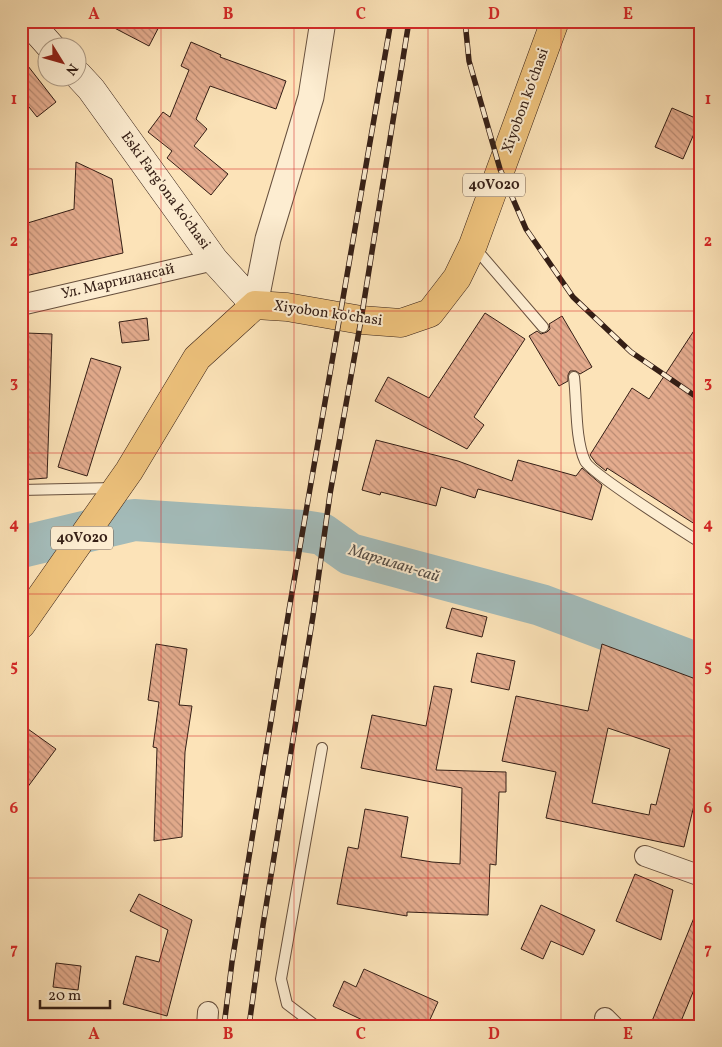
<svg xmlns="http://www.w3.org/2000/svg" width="722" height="1047" font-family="Vollkorn,serif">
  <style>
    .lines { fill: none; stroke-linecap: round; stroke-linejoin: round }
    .river { stroke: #a3bbb9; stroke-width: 42 }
    .building { fill: url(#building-back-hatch); stroke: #351f16; fill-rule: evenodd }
    .service-casing { stroke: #67503e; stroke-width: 12 }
    .minor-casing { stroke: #67503e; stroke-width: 22 }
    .tertiary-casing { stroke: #67503e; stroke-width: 27 }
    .secondary-casing { stroke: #351f16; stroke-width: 29 }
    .primary-casing { stroke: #351f16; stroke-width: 29 }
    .service { stroke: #fdedd1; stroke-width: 10 }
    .minor { stroke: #fdedd1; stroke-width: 20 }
    .tertiary { stroke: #fdedd1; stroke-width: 25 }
    .secondary { stroke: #fdedd1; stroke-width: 28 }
    .primary { stroke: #eec27c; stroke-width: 28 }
    .rail-casing { stroke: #351f16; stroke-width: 5.5 }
    .rail { stroke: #fdedd1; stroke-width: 4; stroke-dasharray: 11; stroke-linecap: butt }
    .grid { fill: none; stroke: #d62828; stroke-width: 1; stroke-opacity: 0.55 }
    .labels { text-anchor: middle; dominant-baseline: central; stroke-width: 4; stroke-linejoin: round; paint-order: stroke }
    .shield { fill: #fdedd1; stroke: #715d4e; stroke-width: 1 }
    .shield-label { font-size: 14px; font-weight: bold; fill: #351f16 }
    .street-label { font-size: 15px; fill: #351f16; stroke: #fdedd1 }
    .water-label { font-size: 16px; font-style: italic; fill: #564e47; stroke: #fdedd1 }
    .neatline { fill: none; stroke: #d62828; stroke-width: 2 }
    .grid-label { font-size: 16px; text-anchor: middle; font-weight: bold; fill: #d62828 }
  </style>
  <defs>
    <pattern id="building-back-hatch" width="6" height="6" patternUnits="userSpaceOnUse" patternTransform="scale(1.25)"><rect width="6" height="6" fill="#e4ac8e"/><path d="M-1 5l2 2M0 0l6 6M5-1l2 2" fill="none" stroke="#ba8b73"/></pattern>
  </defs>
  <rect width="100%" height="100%" fill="#fce3b8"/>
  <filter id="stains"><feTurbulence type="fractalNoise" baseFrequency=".004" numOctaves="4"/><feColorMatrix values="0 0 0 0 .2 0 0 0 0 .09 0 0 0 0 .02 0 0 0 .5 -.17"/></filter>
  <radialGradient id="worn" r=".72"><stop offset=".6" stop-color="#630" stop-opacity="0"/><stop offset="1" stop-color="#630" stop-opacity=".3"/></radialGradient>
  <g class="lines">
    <path class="river" d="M21,547L134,520L303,531L322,534L350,554L541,605L701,665"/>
  </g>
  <path class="building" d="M101,21H162L149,46Z
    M191,42L221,55L220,57L286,81L276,109L210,86L196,119L207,129L194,146L228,174L211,195L167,158L172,151L148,132L163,112L170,117L189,70L181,66Z
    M21,57L56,102L37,117L21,97Z
    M672,108L700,120L683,159L655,147Z
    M76,162L112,179L123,253L21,277V225L74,209Z
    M485,313L525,339L474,417L484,425L467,449L375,401L388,377L429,398Z
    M562,316L592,367L580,374L576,371H570L568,375V381L559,386L529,336L537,331L541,334L547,332L550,329L549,324Z
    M147,318L149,340L122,343L119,322Z
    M701,320V528L607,468L606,471L596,463L590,455L632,388L649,399Z
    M26,333L52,334L47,478L21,480V438H26L28,391H24Z
    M91,358L121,367L87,476L58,467Z
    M376,440L458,461L512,481L518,460L576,476L582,468L602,485L592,520L478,489L475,498L441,487L436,506L381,492L380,495L362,490Z
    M452,608L487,617L482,637L446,628Z
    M156,644L187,649L179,705L192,706L185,752L182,837L154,841L157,748L153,747L159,702L148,700Z
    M602,644L701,681V776L684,847L546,818L556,772L502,761L516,696L588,711ZM608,728L670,749L656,805L651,804L649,815L592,803Z
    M477,653L515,661L509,690L471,682Z
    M434,686L452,689L436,770L506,772V792H499L496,865L490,864L488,915L407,912V916L337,904L348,847L358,849L365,809L408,817L401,857L432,862L460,864L462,788L361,768L372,715L426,726Z
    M21,724L56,749L21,796Z
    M635,874L673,890L661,940L616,921Z
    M139,894L192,920L167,1016L123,1004L136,956L159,962L168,930L130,911Z
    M700,903L701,973L679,1026H650Z
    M541,905L595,930L583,955L551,941L543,959L521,949Z
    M56,963L81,966L78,990L53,987Z
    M364,969L438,1002L427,1026H375L333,1006L344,981L356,987Z"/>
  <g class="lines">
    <g class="service-casing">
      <path id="service" d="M475,248L543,327
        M574,377C577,402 575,440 585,461C590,473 684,532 701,543
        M21,490L114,488
        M316,1026L287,1004L281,979L322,748"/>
    </g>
    <g class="minor-casing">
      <path id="minor" d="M21,305L214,260
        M645,856L701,876
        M605,1018L613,1026
        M207,1026L208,1012"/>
    </g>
    <g class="tertiary-casing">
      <path id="tertiary" d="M255,305L268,239L311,97L323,21"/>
    </g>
    <g class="secondary-casing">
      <path id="secondary" d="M28,21L52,48
        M78,75L91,89L214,260L255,305"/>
    </g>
    <g class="primary-casing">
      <path id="primary" d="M21,625L129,471L197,358L255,305L287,307L361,320L401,323L430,313L457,278L473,245L555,21"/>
    </g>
    <use href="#service" class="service"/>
    <use href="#minor" class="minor"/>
    <use href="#tertiary" class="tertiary"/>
    <use href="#secondary" class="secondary"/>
    <use href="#primary" class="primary"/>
    <g class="rail-casing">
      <path id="rail" d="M465,21L469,61L500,169L526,229L573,297L631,352L701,400
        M224,1026L232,962L289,610L391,21
        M249,1026L263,925L313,616L330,494L361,320L409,21"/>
    </g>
    <use href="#rail" class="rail"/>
  </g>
  <path class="grid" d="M161,21V1026M294,21V1026M428,21V1026M561,21V1026M21,169H701M21,311H701M21,453H701M21,594H701M21,736H701M21,878H701"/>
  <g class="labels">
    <g class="shield">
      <rect x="463" y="173.5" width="62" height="23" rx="4"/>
      <rect x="51" y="526.5" width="62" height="23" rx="4"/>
    </g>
    <g class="shield-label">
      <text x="494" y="185">40V020</text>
      <text x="82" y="538">40V020</text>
    </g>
    <g class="street-label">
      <text transform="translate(526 101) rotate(-70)">Xiyobon koʻchasi</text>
      <text transform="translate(165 191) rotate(54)">Eski Farg'ona ko'chasi</text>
      <text transform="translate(118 282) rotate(-13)">Ул. Маргилансай</text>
      <text transform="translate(328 314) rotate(8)">Xiyobon ko'chasi</text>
    </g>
    <g class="water-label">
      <text transform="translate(394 564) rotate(17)">Маргилан-сай</text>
    </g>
  </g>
  <rect width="722" height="1047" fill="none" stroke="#fce3b8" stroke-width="55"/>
  <g transform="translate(62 62) rotate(127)"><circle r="24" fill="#fdedd1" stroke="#ad9b86"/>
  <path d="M0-4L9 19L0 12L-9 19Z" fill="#8f2418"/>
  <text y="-8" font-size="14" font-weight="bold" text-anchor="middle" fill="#351f16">N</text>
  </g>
  <path d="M40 1000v8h70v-8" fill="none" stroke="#351f16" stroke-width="2.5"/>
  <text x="48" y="1000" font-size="15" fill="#351f16" stroke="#fdedd1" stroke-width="4" paint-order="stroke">20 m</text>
  <rect x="28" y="28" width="666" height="992" class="neatline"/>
  <g class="grid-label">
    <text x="94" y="19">A</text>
    <text x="228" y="19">B</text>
    <text x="361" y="19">C</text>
    <text x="494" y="19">D</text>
    <text x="628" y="19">E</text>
    <text x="14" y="104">1</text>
    <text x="708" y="104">1</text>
    <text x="14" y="246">2</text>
    <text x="708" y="246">2</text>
    <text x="14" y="387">3</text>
    <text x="708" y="387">3</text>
    <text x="14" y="529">4</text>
    <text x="708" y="529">4</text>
    <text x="14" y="671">5</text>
    <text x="708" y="671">5</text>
    <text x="14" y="813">6</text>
    <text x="708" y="813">6</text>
    <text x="14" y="954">7</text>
    <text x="708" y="954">7</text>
    <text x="94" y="1039">A</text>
    <text x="228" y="1039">B</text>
    <text x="361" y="1039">C</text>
    <text x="494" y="1039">D</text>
    <text x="628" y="1039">E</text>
  </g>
  <rect width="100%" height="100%" filter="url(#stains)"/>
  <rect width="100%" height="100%" fill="url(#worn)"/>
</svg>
